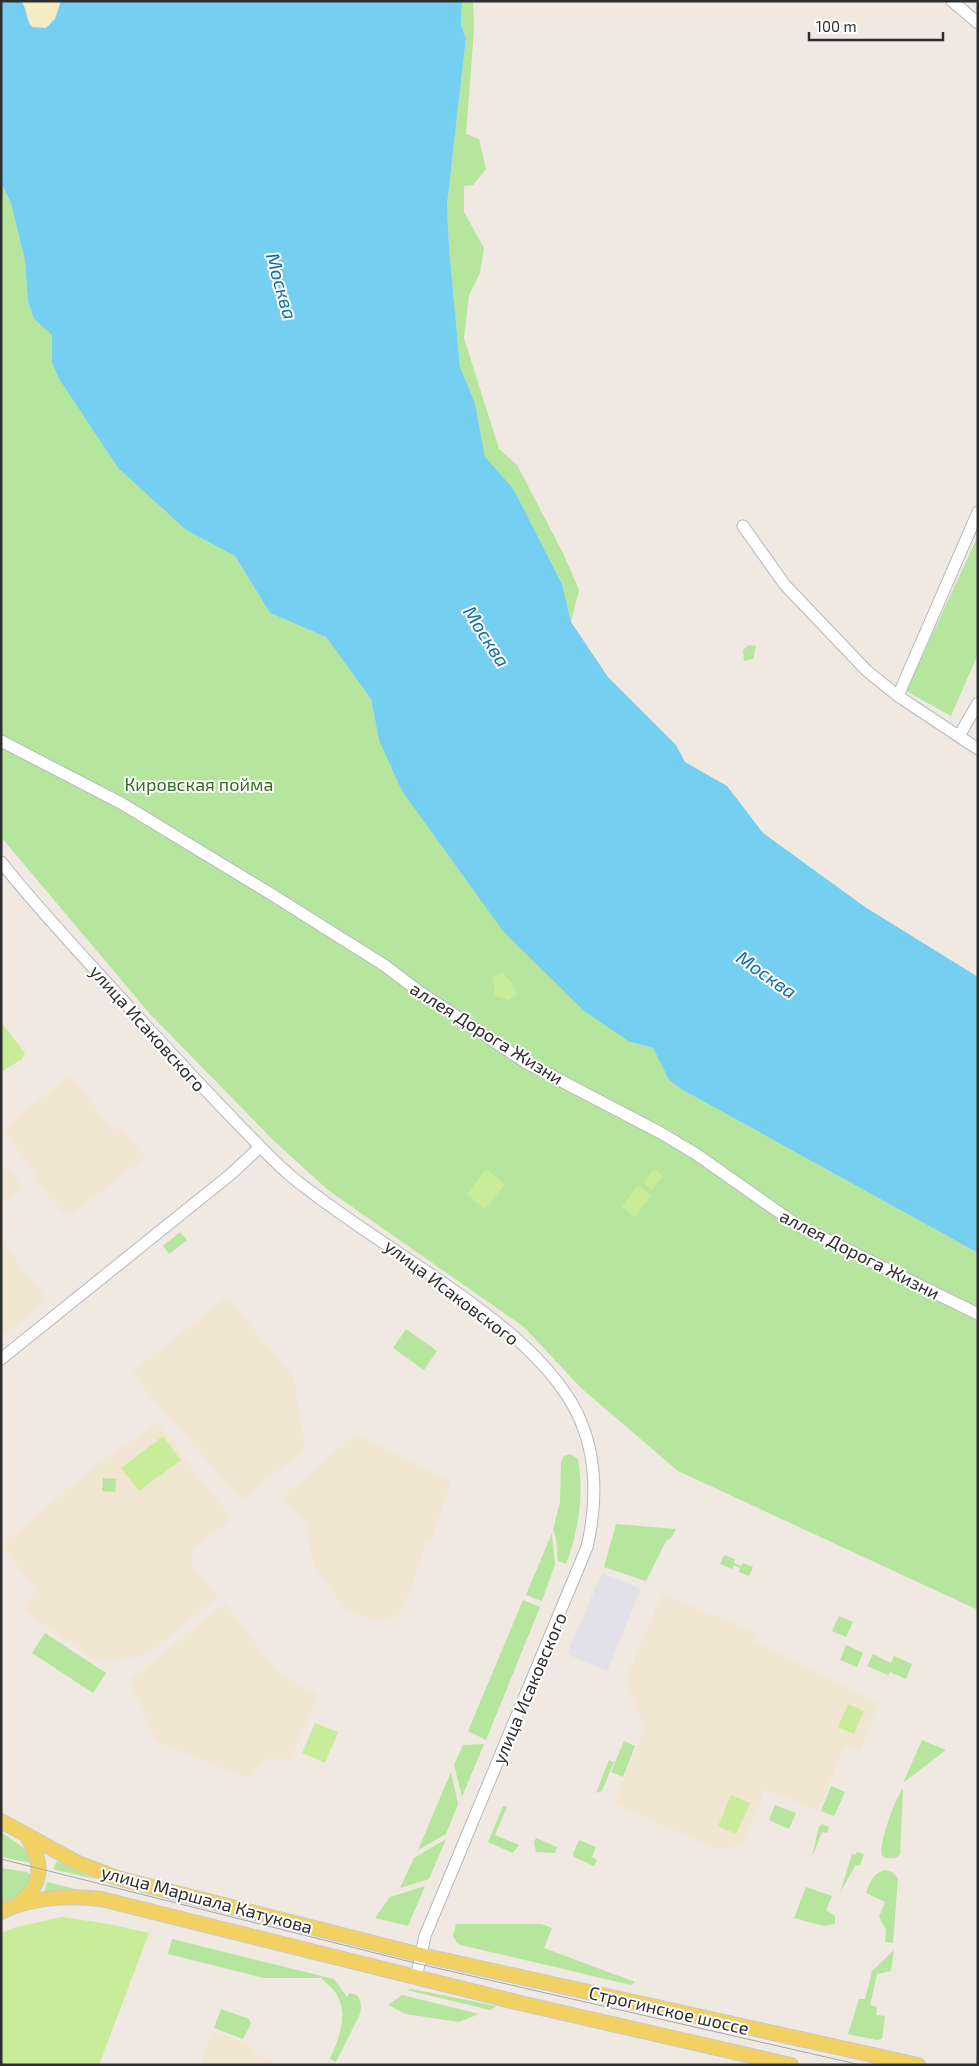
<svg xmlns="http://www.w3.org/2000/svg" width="979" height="2066" font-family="'Exo 2',sans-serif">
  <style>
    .industrial { fill: #e3e1e8 }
    .education { fill: #f0e6d1 }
    .green { fill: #b6e59e }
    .sand { fill: #f3ecc5 }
    .pitch { fill: #c9ec9a }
    .water { fill: #75cff0 }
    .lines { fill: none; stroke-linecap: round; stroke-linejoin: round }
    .minor-casing { stroke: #b4b7c1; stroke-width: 13 }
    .major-casing { stroke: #c9c9c9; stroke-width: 16 }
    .minor { stroke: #fff; stroke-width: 11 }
    .major { stroke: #f2d163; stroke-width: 14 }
    .tram { stroke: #a3a6b8; stroke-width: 1 }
    .labels { text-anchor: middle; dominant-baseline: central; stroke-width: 4; stroke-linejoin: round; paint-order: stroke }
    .park-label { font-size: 18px; fill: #2c6e1b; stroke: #fff }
    .street-label { font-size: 18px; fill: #2e2e2e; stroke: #fff }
    .water-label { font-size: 19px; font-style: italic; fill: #0d6fa3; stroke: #fff }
  </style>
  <rect width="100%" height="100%" fill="#efe9e1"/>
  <path class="industrial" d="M602,1573L641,1589L607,1671L567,1654Z"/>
  <path class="education" d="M70,1075L113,1130L120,1126L145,1158L72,1214L65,1215L36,1181L37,1176L3,1129Z
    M7,1167L23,1187L1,1206V1169Z
    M1,1239L47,1300L1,1337Z
    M227,1297L294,1378L305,1449L241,1500L131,1373Z
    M157,1423L229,1515L230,1521L192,1550L193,1567L218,1597L147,1655L99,1662L22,1610L37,1590L1,1546L94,1467Z
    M355,1434L451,1482L431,1542H426L411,1589L397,1617L373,1621L345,1609L314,1566L305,1522L282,1498Z
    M662,1594L757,1633L754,1641L880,1704L860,1751L845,1745L818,1811L765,1789L742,1846L718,1849L614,1804L645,1727L625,1681Z
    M225,1603L279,1674L318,1695L291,1759H265L249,1779L157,1742L129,1681Z
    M213,2031L250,2045L256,2056L280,2065H200Z"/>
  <path class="green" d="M462,1H473L474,30L466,134L479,139L486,169L473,185L464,186V212L484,248L480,273L469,295L464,338L499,449L517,465L564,555L579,590L571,622L562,584L513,488L485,457L475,403L460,367L449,247L447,205L466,38L461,25Z
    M1,183L11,203L25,261L28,301L34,319L52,335V363L59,379L118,468L186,530L235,556L270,613L326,637L371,699L379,740L630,1042L653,1048L669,1080L681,1089L978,1253V1610L678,1471L581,1388L524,1327L328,1190L274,1141L150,1014L1,837Z
    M978,536V654L951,716L906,691Z
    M749,645L756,646L753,659L744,661L743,650Z
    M180,1232L187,1240L169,1254L163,1246Z
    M406,1329L437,1351L424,1370L393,1348Z
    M570,1454L578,1459C584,1495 579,1530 566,1564L558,1561L556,1538L553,1530L560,1502L561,1462L564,1456Z
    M103,1478L116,1479L115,1492L102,1491Z
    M616,1524L676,1529L671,1538L666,1541L646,1581L604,1567Z
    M552,1533L555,1564L542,1601L526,1595Z
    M724,1555L735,1559L734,1563L741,1566L743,1563L753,1567L749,1576L739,1572L740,1568L734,1565L732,1569L720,1564Z
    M523,1600L540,1607L486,1740L468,1731Z
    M839,1616L853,1622L846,1637L832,1631Z
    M45,1633L106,1673L93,1693L32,1653Z
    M846,1645L863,1653L857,1667L840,1660Z
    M873,1654L891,1663L894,1656L912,1664L906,1679L890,1672L888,1675L867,1666Z
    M922,1740L946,1750L903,1783Z
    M624,1741L635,1746L623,1777L611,1772Z
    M484,1744L462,1797L454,1765L463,1745Z
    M609,1760L614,1762L602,1791L596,1793Z
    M451,1772L458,1804L446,1834L418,1850Z
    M831,1786L845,1792L834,1816L821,1811Z
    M903,1789L900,1854L896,1858C892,1858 885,1860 882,1855C878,1846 896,1795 903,1789Z
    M775,1805L796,1813L789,1829L769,1820Z
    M503,1806L507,1807L495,1835L519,1845L513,1853L488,1842Z
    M822,1824L829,1827L827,1833L822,1832L812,1857L819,1826Z
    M1,1832L27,1850L32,1863L1,1857Z
    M536,1838L557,1847L555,1853L536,1852L534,1842Z
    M446,1839L429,1879L400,1888L414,1858Z
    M579,1840L596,1847L592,1857L597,1860L594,1866L574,1857L573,1854Z
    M857,1852L864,1854L860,1865L855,1866L840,1893L852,1854L855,1855Z
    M57,1861L94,1879L53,1869Z
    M1,1868L27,1872L32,1875L26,1891L1,1904Z
    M885,1870L892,1872L898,1878L893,1943L885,1942L886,1930L879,1917L885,1902L866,1893C870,1882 873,1873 885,1870Z
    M47,1882L87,1892H45Z
    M425,1886L408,1926L375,1918L390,1897Z
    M806,1887L832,1896L826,1910L835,1916V1924L824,1926L794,1918Z
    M456,1924H541L552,1928L544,1948L635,1982L631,1985L461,1945L457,1943L453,1936Z
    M172,1939L334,1979L347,1997L349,1993L357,1995C362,2002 362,2008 359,2016L336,2062L330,2059C338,2040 349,2016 337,1995C334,1989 326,1983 321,1978H264L168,1954Z
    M894,1950L891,1971L877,1974L870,2005L877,2007L876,2015L885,2016L882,2039L877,2040L848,2034L859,1999H865L872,1971Z
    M412,1989L497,2006L490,2010L407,1990Z
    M402,1995L479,2014L459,2022L406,2014L388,2005Z
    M221,2009L249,2019L251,2024L243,2039L214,2028Z"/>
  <path class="sand" d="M21,1H61L55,19L46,28L32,27C26,19 28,10 21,1Z"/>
  <path class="pitch" d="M503,973L515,987L517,995L508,1000L495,996L493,978Z
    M1,1022L25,1053L22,1059L1,1072Z
    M486,1169L505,1184L485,1209L467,1194Z
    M654,1169L663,1176L652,1190L643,1183Z
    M638,1185L651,1196L635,1217L622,1207Z
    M163,1436L181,1460L139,1491L121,1468Z
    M848,1704L864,1711L854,1734L838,1727Z
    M315,1723L338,1732L325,1763L302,1753Z
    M731,1795L750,1803L736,1834L718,1826Z
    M62,1917L109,1924L149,1933L99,2065H1V1933L16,1927Z"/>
  <path class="water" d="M1,1H21C28,10 25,19 32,27L46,28L55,19L61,1H462L461,25L466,38L447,205L449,247L460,367L475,403L485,457L513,488L562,584L571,622L608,677L676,745L685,762L727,786L763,833L865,907L978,977V1253L681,1089L669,1080L653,1048L630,1042L584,1011L503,931L402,791L379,740L371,699L326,637L270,613L235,556L186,530L118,468L59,379L52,363V335L34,319L28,301L25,261L11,203L1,183Z"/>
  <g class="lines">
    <g class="minor-casing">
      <path id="minor" d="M952,1L978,23
        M743,526L785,585L867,671L898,696L978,749
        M898,696L978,512
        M959,736L978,703
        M1,741L121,803L271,894L384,965L417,990L525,1062L661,1133L696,1154L797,1225L978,1314
        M1,862C47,920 99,973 148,1028C178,1061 208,1093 238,1124C256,1142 273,1161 292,1177C345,1220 404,1255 459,1294C499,1323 540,1354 568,1397C597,1442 599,1496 587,1547L425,1936L416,1978
        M1,1359L231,1174L260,1147"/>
    </g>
    <g class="major-casing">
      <path id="major" d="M1,1821L78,1863L117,1878L421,1955L918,2065
        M17,1905C43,1885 44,1865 28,1838
        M1,1912C31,1897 69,1895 101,1899L520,2003L791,2065"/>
    </g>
    <use href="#minor" class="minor"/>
    <use href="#major" class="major"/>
    <path class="tram" d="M1,1859L419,1964L861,2065"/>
  </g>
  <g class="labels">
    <g class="park-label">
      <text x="199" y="784">Кировская пойма</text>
    </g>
    <g class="street-label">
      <text transform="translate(148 1028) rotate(48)">улица Исаковского</text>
      <text transform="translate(487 1033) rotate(32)">аллея Дорога Жизни</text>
      <text transform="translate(860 1254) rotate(27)">аллея Дорога Жизни</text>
      <text transform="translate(452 1292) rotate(37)">улица Исаковского</text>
      <text transform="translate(529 1688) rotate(-67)">улица Исаковского</text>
      <text transform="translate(207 1899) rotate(15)">улица Маршала Катукова</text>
      <text transform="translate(669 2010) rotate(13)">Строгинское шоссе</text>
    </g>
    <g class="water-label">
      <text transform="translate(282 286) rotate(74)">Москва</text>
      <text transform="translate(487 636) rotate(57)">Москва</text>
      <text transform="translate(767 974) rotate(35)">Москва</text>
    </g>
  </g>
  <rect width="979" height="2066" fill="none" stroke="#2e2e2e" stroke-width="5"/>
  <path d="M809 32v8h134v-8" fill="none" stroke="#2e2e2e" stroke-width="2.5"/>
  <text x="816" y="32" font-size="15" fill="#2e2e2e" stroke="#ffffff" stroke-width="4" paint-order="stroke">100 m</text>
</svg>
